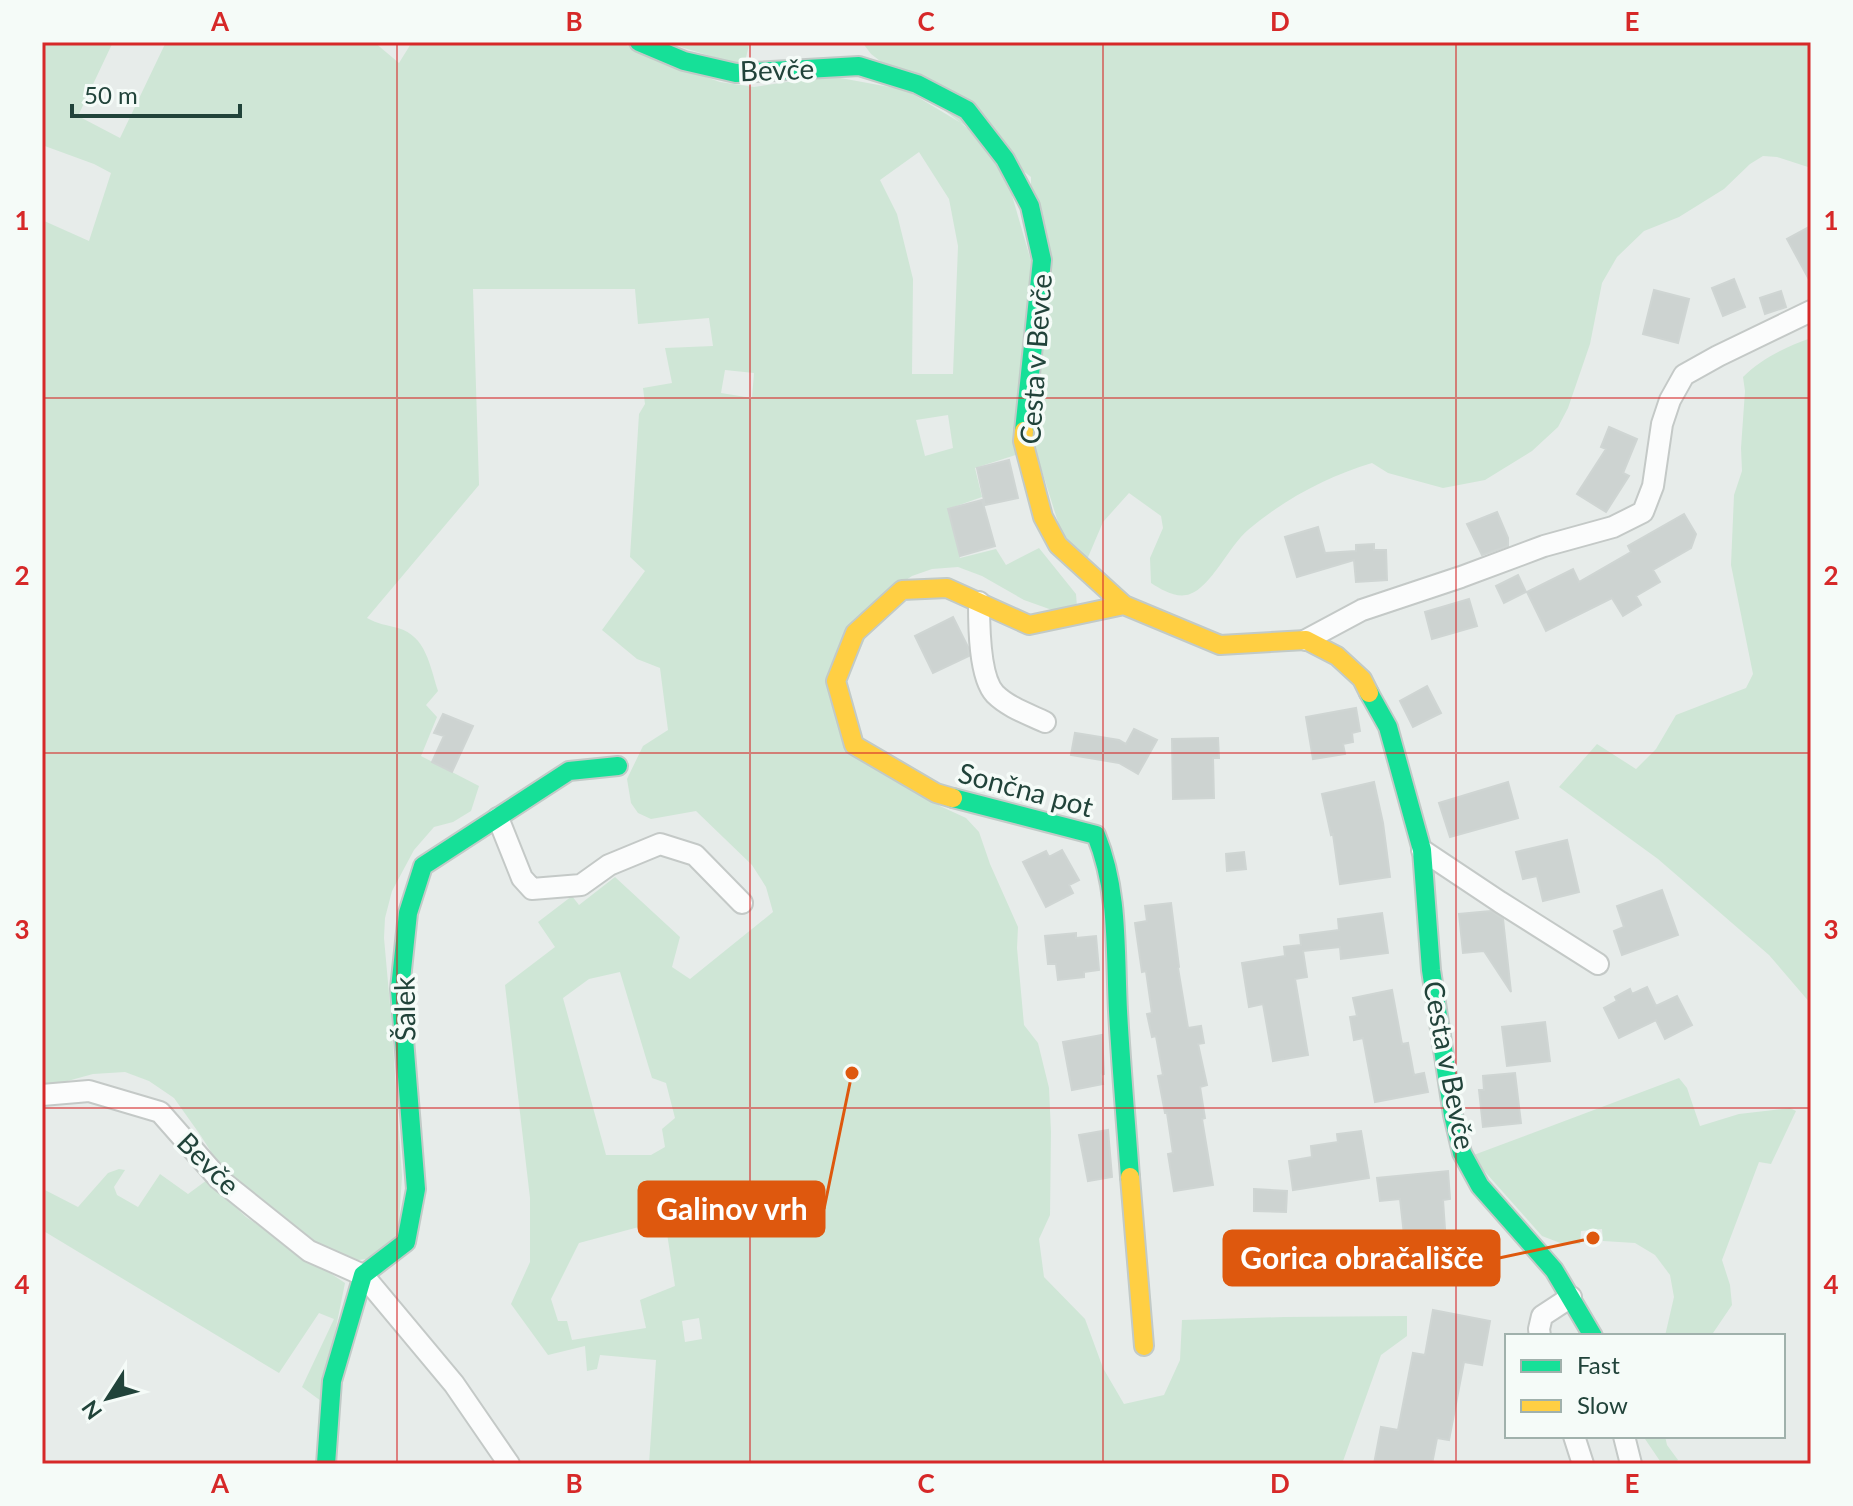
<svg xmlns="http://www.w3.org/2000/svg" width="1853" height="1506" font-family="Lato,sans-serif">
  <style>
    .green { fill: #cfe6d6; fill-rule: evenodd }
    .building { fill: #cdd3d1; stroke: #cfd5d3; stroke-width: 2 }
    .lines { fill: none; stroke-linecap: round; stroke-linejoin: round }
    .street-casing { stroke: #c4c9c7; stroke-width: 24 }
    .fast-casing { stroke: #c2cac7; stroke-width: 22 }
    .slow-casing { stroke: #c2cac7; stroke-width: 22 }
    .street { stroke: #fbfcfc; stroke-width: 20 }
    .fast { stroke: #16e098; stroke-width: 18 }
    .slow { stroke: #ffcf43; stroke-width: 18 }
    .grid { fill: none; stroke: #d62828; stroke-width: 2; stroke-opacity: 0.55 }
    .labels { text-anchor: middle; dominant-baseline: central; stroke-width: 7; stroke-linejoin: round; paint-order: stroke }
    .street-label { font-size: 28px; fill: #21433a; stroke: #f5fbf8 }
    .leader { fill: none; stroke: #de580e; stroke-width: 3 }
    .callout-dot { fill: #de580e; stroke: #f5fbf8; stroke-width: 3 }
    .callout { fill: #de580e; stroke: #de580e; stroke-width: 3 }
    .callout-label { font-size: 30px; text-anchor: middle; font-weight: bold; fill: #fff }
    .neatline { fill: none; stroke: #d62828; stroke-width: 3 }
    .grid-label { font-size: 26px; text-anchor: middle; font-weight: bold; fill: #d62828 }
  </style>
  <rect width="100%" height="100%" fill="#e7ecea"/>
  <path class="green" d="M42,42H113L78,116L120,138L166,42H374L399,63L412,42H619L683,69L720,82L754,87L807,79L835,77L906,90L966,126L1007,178L1031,261L1019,454L975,468L982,497L948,509L960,558L996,549L1006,565L1039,548L1076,594L1077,607L1052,610L1024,600L982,576L958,567L932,569L912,576L886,593L846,680L863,740L940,806L966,818L979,832L990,864L1018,927L1017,948L1024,1025L1038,1043L1049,1088L1051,1132L1050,1215L1039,1239L1044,1277L1085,1319L1103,1368L1124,1404L1164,1395L1180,1360L1182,1320L1284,1317L1407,1316V1336L1381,1355L1342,1464H649L656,1360L600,1355L597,1369L587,1371L585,1346L548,1355L511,1304L530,1262V1198L505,985L555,947L538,922L572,896L579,905L615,877L680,937L672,967L690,979L773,912L766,887L752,865L696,811L651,819L638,813L631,803L627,779L643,746L668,730L660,668L637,659L602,630L645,571L630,557L639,414L645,404L643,388L672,383L665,348L713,346L709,318L638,324L635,289H473L479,485L367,618C378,624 386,625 398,628C426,636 430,666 438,691L426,705L437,717L421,756L479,786L471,811L453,822L434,827L414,850L392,891L385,918L384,938L391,1016L402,1176L398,1238L373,1258L344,1262L315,1246L228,1179L201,1136L174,1098L149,1081L125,1072L93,1074L42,1088V220L89,241L111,173L94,164L42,145ZM919,152L949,199L958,246L953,374H912L913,279L897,214L880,180ZM725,370L754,373L752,398L721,393ZM948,415L953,448L925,456L916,420ZM620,972L652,1078L666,1083L675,1118L662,1129L665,1147L651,1155H606L563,998L589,979ZM665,1220L675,1286L640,1300L646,1328L572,1340L567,1321H558L551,1299L579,1243ZM699,1318L702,1339L685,1342L682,1321Z
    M664,42H746L749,45L744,66Z
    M862,42H1811V168L1777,157L1763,156L1750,164L1724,189L1679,217L1644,231L1617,257L1602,283L1590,344L1568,408L1558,427L1532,451L1485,480L1443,488L1388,473L1372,463C1328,476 1283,500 1248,530C1229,546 1211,587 1190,594C1177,599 1162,590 1151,583L1150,558L1163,528L1161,516L1129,493L1103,522L1086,562L1063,538L1031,436V177L871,54Z
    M1811,338V1004L1769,955L1658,859L1559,787L1597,744L1636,769L1656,749L1676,715L1746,688L1753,674L1731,565L1734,495L1742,471L1741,448L1745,391L1743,377C1761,359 1787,346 1811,338Z
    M1679,1078L1687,1088L1700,1126L1739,1114L1790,1108L1796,1111L1771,1164L1759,1162L1722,1260L1730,1285L1732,1305L1711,1336H1665L1674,1297L1670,1275L1655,1255L1635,1243L1603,1241L1602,1229L1581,1231L1580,1244H1563L1542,1236L1471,1156Z
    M119,1169L125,1170L114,1187L117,1195L138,1207L160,1174L188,1194L207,1180L246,1217L345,1283L321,1401L302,1387L334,1319L319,1313L279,1373L42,1230L43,1189L78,1207L108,1173Z
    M1643,1436H1665L1667,1445L1678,1460L1674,1464H1662Z"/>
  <path class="building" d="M1811,226V283L1787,239Z
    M1734,279L1745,307L1723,316L1712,288Z
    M1654,290L1689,299L1678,343L1643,334Z
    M1781,291L1786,307L1765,314L1760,298Z
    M1609,427L1637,439L1623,473L1629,476L1606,512L1577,494L1606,449L1601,447Z
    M1009,460L1018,498L985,505L977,468Z
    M982,500L995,546L960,556L948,509Z
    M1497,512L1508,538V546L1482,555L1467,524Z
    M1684,514L1696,534L1691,548L1653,570L1660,582L1636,596L1641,605L1623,616L1612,598L1546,631L1527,592L1573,569L1579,582L1631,552L1628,546Z
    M1318,527L1325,553L1356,551V545L1374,544V550H1386L1387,580L1356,582L1354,560L1297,577L1285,537Z
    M1518,575L1526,592L1504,603L1496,586Z
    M1469,599L1477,626L1432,639L1425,612Z
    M953,617L968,647L969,656L933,673L915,636Z
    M1427,686L1441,713L1413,727L1400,701Z
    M1356,708L1360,731L1352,733L1353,742L1343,744L1345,754L1313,759L1306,717Z
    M443,714L473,726L452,772L432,762L444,736L434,733Z
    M1134,729L1157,740L1138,774L1119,763L1071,755L1075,733L1119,740L1126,744Z
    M1218,738L1219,758H1213L1214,798L1173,799L1172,739Z
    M1374,782L1383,823L1390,877L1340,884L1333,834L1331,835L1322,794Z
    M1508,782L1518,818L1450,837L1439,803Z
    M1567,840L1579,892L1543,901L1537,876L1523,879L1516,852Z
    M1062,850L1079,880L1069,885L1073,893L1046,907L1023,862L1046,851L1049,857Z
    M1244,852L1246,869L1227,871L1226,854Z
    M1662,890L1678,935L1622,955L1614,931L1624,927L1617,906Z
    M1171,903L1179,967L1178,968L1188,1028L1201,1026L1204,1043L1198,1044L1207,1085L1200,1087L1205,1118L1202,1119L1213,1185L1174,1191L1168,1154L1173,1153L1167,1113H1165L1158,1076L1163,1075L1156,1036L1152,1037L1147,1014L1152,1013L1146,971L1142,972L1135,923L1147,921L1145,906Z
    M1491,911L1503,919L1511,992L1484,951L1463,953L1459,914Z
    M1382,913L1388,953L1341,959L1340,947L1303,951L1307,977L1295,979L1308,1055L1273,1061L1263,1004L1249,1007L1242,963L1285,956L1284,947L1301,945L1300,935L1339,930L1338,919Z
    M1076,933V938L1096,936L1099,970L1084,972V977L1058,980L1056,964H1048L1045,936Z
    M1647,987L1656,1006L1677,996L1692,1025L1665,1039L1656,1020L1619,1038L1604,1008L1617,1001L1615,997L1630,989L1632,994Z
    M1392,990L1402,1044L1408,1043L1414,1075L1424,1073L1428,1092L1375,1102L1363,1038L1354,1040L1350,1017L1357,1016L1353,998Z
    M1545,1022L1550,1061L1507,1066L1502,1027Z
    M1102,1035L1104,1074L1101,1075L1103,1084L1072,1090L1063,1042Z
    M1515,1073L1521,1123L1483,1127L1479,1090H1484L1483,1076Z
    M1108,1130L1112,1177L1088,1181L1079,1135Z
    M1361,1131L1369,1178L1293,1190L1289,1161L1312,1157L1311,1146L1338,1142L1337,1134Z
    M1448,1171L1450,1199L1443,1200L1447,1258L1418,1261L1420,1277L1374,1281L1370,1238L1404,1235L1400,1199L1380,1201L1377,1178Z
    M1254,1189L1287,1191L1286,1212L1254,1211Z
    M1433,1310L1490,1321L1482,1365L1464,1362L1449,1440L1437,1438L1432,1464H1374L1381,1427L1398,1430L1413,1353L1425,1355Z"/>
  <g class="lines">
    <g class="street-casing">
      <path id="street" d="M979,602C979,625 979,677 995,694C1008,707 1028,714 1045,722
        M1306,640L1362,610L1461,577L1544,546L1613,527L1643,512L1653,486L1662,424L1670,400L1684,375L1718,356L1811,311
        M498,818L522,878L532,889L581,885L609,865L660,844L695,855L742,903
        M1422,850L1500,902L1598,964
        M42,1095L89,1091L160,1112L219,1179L309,1251L363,1275L454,1384L509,1464
        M1540,1336L1539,1329L1542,1316L1571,1297
        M1574,1436L1583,1464
        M1624,1436L1631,1464"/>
    </g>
    <g class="fast-casing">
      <path id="fast" d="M639,42L684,61L736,73L859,66L917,84L967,110L1005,159L1030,206L1042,260L1024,431
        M1369,693L1388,727L1422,850L1431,970L1453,1115L1462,1153L1480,1186L1554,1270L1593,1336
        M953,798L1096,835C1119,891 1115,952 1118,1011C1121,1066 1126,1121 1130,1177
        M326,1464L332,1381L363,1275L406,1242L416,1189L400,989L408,913L423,866L569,771L618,766"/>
    </g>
    <g class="slow-casing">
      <path id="slow" d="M1024,431L1023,441L1043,517L1058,545L1124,605L1220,645L1306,640L1337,656L1362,679L1369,693
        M953,798L936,793L854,745L836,681L855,633L902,590L947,588L1029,625L1124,605
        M1130,1177L1144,1346"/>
    </g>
    <use href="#street" class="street"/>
    <use href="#fast" class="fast"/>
    <use href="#slow" class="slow"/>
  </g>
  <path class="grid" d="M397,42V1464M750,42V1464M1103,42V1464M1456,42V1464M42,398H1811M42,753H1811M42,1108H1811"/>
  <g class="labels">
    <g class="street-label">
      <text transform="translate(777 69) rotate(-2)">Bevče</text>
      <text transform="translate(1035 359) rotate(-86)">Cesta v Bevče</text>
      <text transform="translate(1026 789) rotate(15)">Sončna pot</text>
      <text transform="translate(404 1009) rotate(-91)">Šalek</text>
      <text transform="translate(1450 1065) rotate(79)">Cesta v Bevče</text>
      <text transform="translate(209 1163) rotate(45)">Bevče</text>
    </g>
  </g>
  <path class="leader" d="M852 1073L824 1209M1593 1238L1499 1258"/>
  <g class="callout-dot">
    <circle cx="852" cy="1073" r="8"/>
    <circle cx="1593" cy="1238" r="8"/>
  </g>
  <g class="callout">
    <rect x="639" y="1182" width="185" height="54" rx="8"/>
    <rect x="1224" y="1231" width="275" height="54" rx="8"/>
  </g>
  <g class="callout-label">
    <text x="732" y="1220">Galinov vrh</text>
    <text x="1362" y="1269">Gorica obračališče</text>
  </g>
  <rect width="1853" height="1506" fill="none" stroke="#f5fbf8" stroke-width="88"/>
  <rect x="1505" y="1334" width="280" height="104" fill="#f5fbf8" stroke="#a0b1ac" stroke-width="2"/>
  <rect x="1521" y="1360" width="40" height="12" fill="#16e098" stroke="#a0b1ac" stroke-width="2"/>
  <text x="1577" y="1374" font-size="24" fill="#21433a">Fast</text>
  <rect x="1521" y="1400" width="40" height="12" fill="#ffcf43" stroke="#a0b1ac" stroke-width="2"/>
  <text x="1577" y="1414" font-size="24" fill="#21433a">Slow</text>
  <g transform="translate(108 1398) rotate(234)" stroke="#f5fbf8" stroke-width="6" paint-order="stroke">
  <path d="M0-6L14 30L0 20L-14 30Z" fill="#21433a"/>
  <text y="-12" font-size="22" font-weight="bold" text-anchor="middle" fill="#21433a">N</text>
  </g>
  <path d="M72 104v12h168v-12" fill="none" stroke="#21433a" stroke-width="4"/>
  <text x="84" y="104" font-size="24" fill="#21433a" stroke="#f5fbf8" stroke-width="6" paint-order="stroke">50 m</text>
  <rect x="44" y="44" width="1765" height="1418" class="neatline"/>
  <g class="grid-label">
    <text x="220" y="31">A</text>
    <text x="574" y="31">B</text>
    <text x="926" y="31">C</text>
    <text x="1280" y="31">D</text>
    <text x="1632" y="31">E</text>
    <text x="22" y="230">1</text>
    <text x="1831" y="230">1</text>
    <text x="22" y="585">2</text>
    <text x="1831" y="585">2</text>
    <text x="22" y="939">3</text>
    <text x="1831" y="939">3</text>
    <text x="22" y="1294">4</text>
    <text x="1831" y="1294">4</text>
    <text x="220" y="1493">A</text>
    <text x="574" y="1493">B</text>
    <text x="926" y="1493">C</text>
    <text x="1280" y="1493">D</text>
    <text x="1632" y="1493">E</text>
  </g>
</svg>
